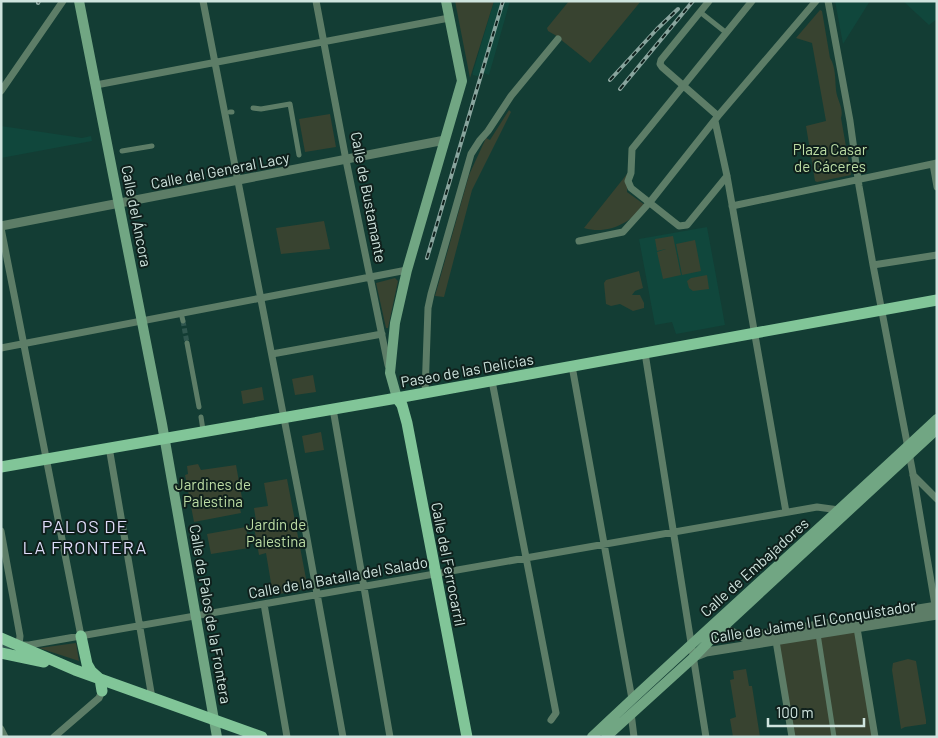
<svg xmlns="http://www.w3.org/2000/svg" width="938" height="738" font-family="Barlow,sans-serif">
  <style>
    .built { fill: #10473c }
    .green { fill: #384330 }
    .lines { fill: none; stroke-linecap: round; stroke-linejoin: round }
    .pedestrian-tunnel { stroke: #2f564e; stroke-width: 5; stroke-dasharray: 5 2.5; stroke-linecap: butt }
    .primary-tunnel { stroke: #2f564e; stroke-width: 11; stroke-dasharray: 11 5.5; stroke-linecap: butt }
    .pedestrian { stroke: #5d7d67; stroke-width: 5 }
    .minor { stroke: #5d7d67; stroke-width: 7 }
    .tertiary { stroke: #5d7d67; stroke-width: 9 }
    .secondary { stroke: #71a683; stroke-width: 10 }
    .primary { stroke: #81c598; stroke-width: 11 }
    .rail-casing { stroke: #89a59e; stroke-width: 4 }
    .rail { stroke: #0f201c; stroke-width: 2; stroke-dasharray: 5.5; stroke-linecap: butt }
    .labels { text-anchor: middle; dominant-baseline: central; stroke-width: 4; stroke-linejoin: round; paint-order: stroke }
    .park-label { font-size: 15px; fill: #bddda5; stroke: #0f201c }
    .street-label { font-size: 15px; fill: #cfe4de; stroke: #0f201c }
    .quarter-label { font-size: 18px; letter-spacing: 1px; fill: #dfdcf9; stroke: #0f201c }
  </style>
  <rect width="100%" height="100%" fill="#133d34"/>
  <path class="built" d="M494,1H510L489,75L484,73L477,76L473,75V72Z
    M835,1H870L843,44Z
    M903,1H937V19L929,25Z
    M1,126L82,138L91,136L92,141L1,158Z
    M707,227L725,325L676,334L672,322L655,325L639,239Z"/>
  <path class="green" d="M455,1H494L470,78Z
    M569,1H641L590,63L555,35L548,31L547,28Z
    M820,10L822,11L830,58C836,67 835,80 836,90C837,100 844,108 841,118L851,175L817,182L815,181L806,126L826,121L812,43L796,38Z
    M509,110L511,112L472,190L444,297L435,296L469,175L486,138L490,140Z
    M330,114L336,147L305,152L299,119Z
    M627,174V192L645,205C630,223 608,235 584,228Z
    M324,221L330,249L281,254L276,228Z
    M673,236L681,275L663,279L657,252L666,249L657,251L655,239Z
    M695,240L701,271L682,275L676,244Z
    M639,271L643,288L635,291L632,295H640L644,303V308L633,311L620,304L611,306L606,304L604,283L606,280Z
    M707,275L709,289L693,291L689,288L687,281L691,278Z
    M395,278L398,281L388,328H386L376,283Z
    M313,375L316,392L295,395L292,379Z
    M262,387L264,400L243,404L241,391Z
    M321,432L324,450L305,453L302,436Z
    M198,464L201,470L236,465L242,498L238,499L241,513L194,522L185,475L188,474L187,466Z
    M287,479L308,589L273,595L266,553L259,555L253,522L256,521L254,508L268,506L264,483Z
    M246,527L249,548L211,554L207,534Z
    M857,628L875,737H792L776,641Z
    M76,643L79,661L39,648Z
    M908,659L916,661L926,720V724L905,727L901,729L892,670L893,663Z
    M746,669L749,686H752L760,737H733L730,719L736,717L730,680L734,679L733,671Z"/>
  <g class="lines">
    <path class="pedestrian-tunnel" d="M183,321L187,343"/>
    <path class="primary-tunnel" d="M1,646L23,654"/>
    <path class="pedestrian" d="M700,12L724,31
      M253,108L261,109L290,104L299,155
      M230,112H232
      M122,151L152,146
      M181,313L183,321
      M187,343L199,407
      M201,417L203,430
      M818,634L834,737"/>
    <path class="minor" d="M203,1L302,511L343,737
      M316,1L346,160L388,365
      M709,1L661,60L660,64L662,67L718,116
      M828,1L850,121L859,186L873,265L913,474L936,611
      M96,85L449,18
      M1,91L63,1
      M715,121L727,176L786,512
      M933,164L937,187
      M727,176L687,225L679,226L631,188L628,181L631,173L632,149L752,1
      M732,206L937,163
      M1,228L81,636
      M579,241L623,232L650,202L718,116L816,1
      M873,265L937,255
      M1,348L407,270
      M645,353L706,737
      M272,354L382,334
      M572,366L632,699
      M492,381L556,713L551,720
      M425,393L428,308L431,294L471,154L480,140L488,131L511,96L558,39
      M333,409L390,737
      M109,447L152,698
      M913,475L937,499
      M1,531L20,636L19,645H29L817,507L839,510
      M264,604L287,737
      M851,620L857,628L875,737
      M777,636L776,641L792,737
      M631,713L634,737
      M1,729L5,737
      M54,737L99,698L102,691"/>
    <path class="tertiary" d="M1,226L445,140
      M717,626L743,637L937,606
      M696,656L706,652L937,615"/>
    <path class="secondary" d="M79,1L162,424L217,737
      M397,398L390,373L395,323L407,270L462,81L446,1
      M592,737C706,629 823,526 937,419
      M606,737L694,657L722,628L937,429"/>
    <path class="primary" d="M397,398L402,405L407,423L467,737
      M1,467L397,398L937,300
      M81,636L87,664L91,671L100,679L102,691
      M1,638L75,670L262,737
      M1,653L44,662"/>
    <g class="rail-casing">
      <path id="rail" d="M38,3L39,1
        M610,80L657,29L678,9
        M620,89L693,1
        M427,258L503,1"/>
    </g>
    <use href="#rail" class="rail"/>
  </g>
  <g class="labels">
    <g class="park-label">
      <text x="830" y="149">Plaza Casar<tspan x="830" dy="17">de Cáceres</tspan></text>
      <text x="213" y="484">Jardines de<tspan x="213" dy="17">Palestina</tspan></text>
      <text x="276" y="524">Jardín de<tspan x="276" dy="17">Palestina</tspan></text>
    </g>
    <g class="street-label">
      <text transform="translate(220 170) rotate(-11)">Calle del General Lacy</text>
      <text transform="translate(369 197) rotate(79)">Calle de Bustamante</text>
      <text transform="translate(137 216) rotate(79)">Calle del Áncora</text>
      <text transform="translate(467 370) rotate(-10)">Paseo de las Delicias</text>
      <text transform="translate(449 564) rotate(79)">Calle del Ferrocarril</text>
      <text transform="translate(754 567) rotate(-42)">Calle de Embajadores</text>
      <text transform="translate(338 577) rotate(-10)">Calle de la Batalla del Salado</text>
      <text transform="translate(211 614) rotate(80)">Calle de Palos de la Frontera</text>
      <text transform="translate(813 621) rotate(-9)">Calle de Jaime I El Conquistador</text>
    </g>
    <g class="quarter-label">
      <text x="85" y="526">PALOS DE<tspan x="85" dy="21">LA FRONTERA</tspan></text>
    </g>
  </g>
  <rect width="938" height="738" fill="none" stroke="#cfe4de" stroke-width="5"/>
  <path d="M768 718v8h96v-8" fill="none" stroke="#cfe4de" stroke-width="2.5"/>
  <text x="776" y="718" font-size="15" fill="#cfe4de" stroke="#0f201c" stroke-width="4" paint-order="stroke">100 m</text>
</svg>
